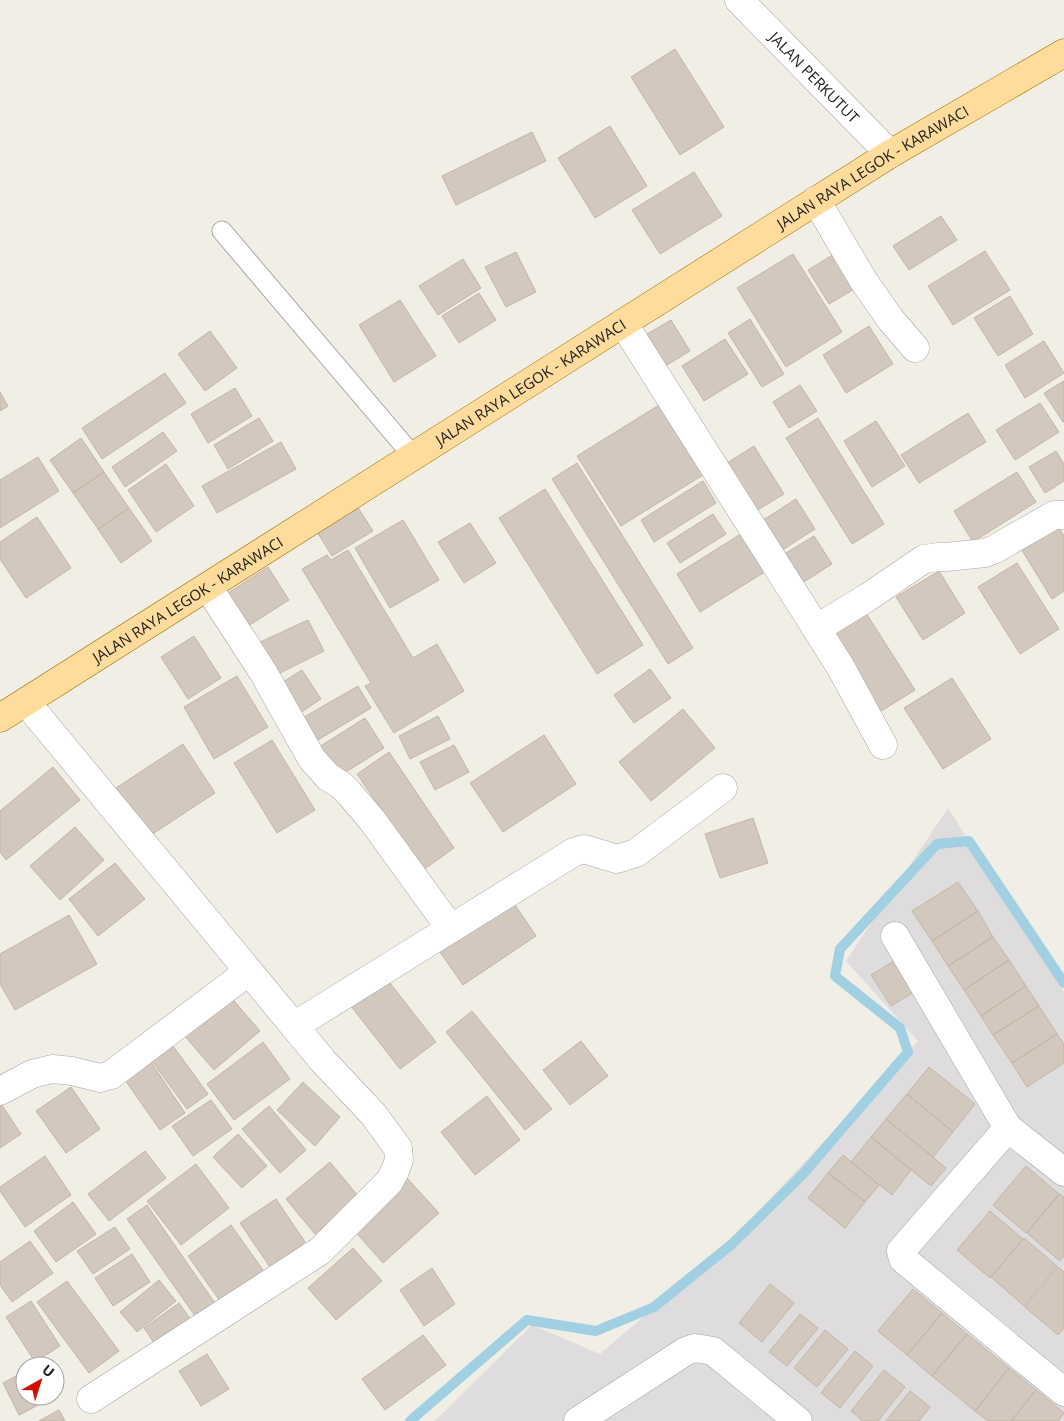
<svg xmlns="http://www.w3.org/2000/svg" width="1064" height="1421" font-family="'Open Sans',sans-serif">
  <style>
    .residential { fill: #dedcdc }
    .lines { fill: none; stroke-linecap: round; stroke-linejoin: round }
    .stream { stroke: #a1d0e3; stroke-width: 10 }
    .building { fill: #d2c8bd; stroke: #c4b5a5 }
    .service-casing { stroke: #a6a6a6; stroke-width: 21 }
    .minor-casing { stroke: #a6a6a6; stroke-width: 29 }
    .primary-casing { stroke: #9b7200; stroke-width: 29 }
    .service { stroke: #fff; stroke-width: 19 }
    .minor { stroke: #fff; stroke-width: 28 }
    .primary { stroke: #ffdb9c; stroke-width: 28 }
    .labels { text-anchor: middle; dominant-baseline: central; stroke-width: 4; stroke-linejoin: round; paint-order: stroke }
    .street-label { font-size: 15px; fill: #1f1f1f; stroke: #fff }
  </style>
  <rect width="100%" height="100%" fill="#f1eee5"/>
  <path class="residential" d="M948,808L1064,992V1421H434L443,1413L532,1325L600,1354L726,1246L918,1041L846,961Z"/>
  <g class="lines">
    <path class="stream" d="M410,1421L527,1320L596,1331L654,1307L732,1244L803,1174L908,1052L900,1028L835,976L840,949L937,844L969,841L1064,983"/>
  </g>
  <path class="building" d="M675,49L724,127L680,155L631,77Z
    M610,126L647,186L595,218L558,158Z
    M532,132L546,161L456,205L442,176Z
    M694,172L722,216L660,254L632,210Z
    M941,216L957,240L909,270L893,246Z
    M839,251L861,285L829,304L808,270Z
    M985,251L1010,290L953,325L928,286Z
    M516,252L536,292L506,307L485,267Z
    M793,254L842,332L786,367L737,288Z
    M463,259L481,288L438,315L419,286Z
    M479,293L496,320L459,343L442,316Z
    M1010,296L1033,334L998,356L974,318Z
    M400,300L436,356L394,382L359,325Z
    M750,319L784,374L762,387L728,333Z
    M671,320L690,351L662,368L642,337Z
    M869,326L893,364L846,393L823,355Z
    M210,331L237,368L205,391L178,354Z
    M725,339L748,374L704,401L682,366Z
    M1044,341L1064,373L1025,398L1005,365Z
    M165,373L186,403L102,459L82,428Z
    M1064,381V422H1063L1044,393Z
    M800,385L817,411L789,428L773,402Z
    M235,388L252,416L208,443L191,414Z
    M0,392L8,406L0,411Z
    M1040,403L1059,432L1015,460L996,430Z
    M659,405L703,475L621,526L577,456Z
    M968,413L986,442L919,483L901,455Z
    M259,418L273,441L228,469L214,445Z
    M818,418L884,524L852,544L786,438Z
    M876,421L905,466L872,487L844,441Z
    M163,432L177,451L125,487L112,467Z
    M81,438L104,472L73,493L50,460Z
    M281,442L296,469L217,513L202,486Z
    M754,446L784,494L756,511L727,463Z
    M1056,451L1064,464V481L1045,493L1029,467Z
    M38,457L59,491L0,528V480Z
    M577,463L693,648L668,664L552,479Z
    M166,464L194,506L156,532L128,490Z
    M104,472L129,508L98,529L73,493Z
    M1017,472L1036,502L973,542L954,511Z
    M703,481L716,503L654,542L641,520Z
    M545,489L643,645L597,674L499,518Z
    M796,499L815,529L776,554L757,524Z
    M355,503L373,531L332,556L314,527Z
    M129,508L152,541L121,563L98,529Z
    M713,514L726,534L680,563L667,543Z
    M37,517L71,568L26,598L0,559V542Z
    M403,520L439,580L390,608L355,548Z
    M1055,521L1064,536V591L1052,599L1018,544Z
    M470,523L496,563L464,583L438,542Z
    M744,532L768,570L700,612L677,574Z
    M814,536L832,564L799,585L781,556Z
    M348,550L413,658L437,644L464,691L394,733L365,686L371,683L302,569L327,555L331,560Z
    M1017,563L1059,629L1020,654L978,587Z
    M268,567L289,600L245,628L225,595Z
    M939,571L965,613L923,640L896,597Z
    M866,613L915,690L878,713L830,635Z
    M308,620L324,651L274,676L258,643Z
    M194,636L221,678L188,699L161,657Z
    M650,669L671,698L634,723L614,695Z
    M302,670L321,699L297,715L278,685Z
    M237,676L268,727L214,759L184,707Z
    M952,678L991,739L943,769L904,708Z
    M358,686L371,708L313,743L299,720Z
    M683,709L715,748L651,801L619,762Z
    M438,716L450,739L410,759L399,736Z
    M365,718L384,748L338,777L319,747Z
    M544,735L576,784L503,832L470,783Z
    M272,740L315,810L277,833L234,763Z
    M183,744L215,793L148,837L116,788Z
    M454,745L469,772L435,790L420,762Z
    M389,752L454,848L423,870L357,774Z
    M53,767L80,800L6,860L0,852V811Z
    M753,818L768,863L720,878L705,834Z
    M75,827L104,860L60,900L30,866Z
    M115,863L145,899L98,936L69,899Z
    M958,882L978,911L932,941L912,911Z
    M509,896L536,936L463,985L435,945Z
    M978,911L993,937L948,966L932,941Z
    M69,915L97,964L15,1010L0,984V954Z
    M993,937L1009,960L964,990L948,966Z
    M1009,960L1026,986L981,1016L964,990Z
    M894,961L914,992L891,1006L871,975Z
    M383,974L436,1042L400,1069L347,1001Z
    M1026,986L1039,1006L993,1035L981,1016Z
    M229,995L260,1031L214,1070L183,1034Z
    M1039,1006L1057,1034L1012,1063L993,1035Z
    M472,1011L552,1109L525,1130L446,1032Z
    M1057,1034L1064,1044V1063L1027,1087L1012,1063Z
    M581,1041L608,1076L570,1105L543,1070Z
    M263,1042L290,1079L234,1120L207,1084Z
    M173,1046L208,1094L187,1109L152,1061Z
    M149,1059L185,1113L160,1130L123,1077Z
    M929,1067L975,1104L953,1132L907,1094Z
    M303,1082L340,1117L315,1146L277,1110Z
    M71,1087L100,1129L66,1153L36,1111Z
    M907,1094L953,1132L933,1157L886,1119Z
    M487,1096L520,1140L475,1175L441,1132Z
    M211,1100L232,1129L193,1156L172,1126Z
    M0,1102L21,1134L0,1148Z
    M269,1106L306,1150L280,1173L242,1129Z
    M886,1119L946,1168L931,1186L871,1137Z
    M238,1134L267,1166L242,1188L213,1157Z
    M871,1137L911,1170L892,1195L851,1162Z
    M145,1151L166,1178L109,1221L88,1194Z
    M843,1155L879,1185L865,1202L828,1173Z
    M45,1156L71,1195L25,1227L0,1191V1187Z
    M330,1162L359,1197L315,1234L286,1199Z
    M196,1164L229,1208L181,1245L147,1201Z
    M1026,1166L1059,1194L1026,1233L993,1205Z
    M828,1173L865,1202L845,1228L808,1198Z
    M406,1177L439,1213L383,1263L350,1226Z
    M1060,1194L1064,1197V1256L1060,1261L1027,1233Z
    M276,1199L305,1242L270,1267L240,1223Z
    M73,1202L96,1234L56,1262L34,1231Z
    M147,1205L219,1309L200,1323L127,1219Z
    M990,1211L1023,1239L990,1278L957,1250Z
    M231,1225L268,1277L225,1308L188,1256Z
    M115,1227L130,1249L93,1274L77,1251Z
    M1024,1238L1057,1266L1024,1306L991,1277Z
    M30,1241L53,1273L12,1302L0,1285V1262Z
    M353,1248L382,1281L336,1320L308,1288Z
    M132,1254L150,1282L113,1306L95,1278Z
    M1058,1267L1064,1272V1328L1058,1335L1025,1307Z
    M432,1268L455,1304L424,1326L400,1290Z
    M159,1280L176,1301L137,1332L120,1312Z
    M67,1281L119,1351L89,1373L37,1302Z
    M770,1284L794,1303L762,1342L739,1323Z
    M913,1289L942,1313L907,1355L878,1331Z
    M31,1301L60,1346L35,1362L6,1317Z
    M179,1303L196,1327L161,1353L144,1328Z
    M942,1313L967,1334L932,1376L907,1355Z
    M800,1314L818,1328L787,1366L769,1352Z
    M825,1330L848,1349L817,1387L794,1368Z
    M967,1334L1009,1368L975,1411L932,1376Z
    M423,1335L446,1365L385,1410L362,1379Z
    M855,1351L873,1366L840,1408L821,1393Z
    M207,1354L229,1389L201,1406L179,1371Z
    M1009,1368L1036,1390L1011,1421H988L975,1411Z
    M884,1370L905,1387L878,1421H863L851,1411Z
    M25,1371V1396H48L50,1399L19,1415L3,1383Z
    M1036,1390L1064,1413L1058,1421H1011Z
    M910,1391L930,1407L919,1421H886Z
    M59,1410L65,1421H39Z"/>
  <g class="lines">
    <g class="service-casing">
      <path id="service" d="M222,231L413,456"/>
    </g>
    <g class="minor-casing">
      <g id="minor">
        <path id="s1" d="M739,0L890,154"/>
        <path d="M816,200L863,280L891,320L915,348"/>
        <path d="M623,323L840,666L883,745"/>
        <path d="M208,587L263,672L312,759L328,777L341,785L349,793L372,820L451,929"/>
        <path d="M816,629L868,597L924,559L939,557H946L985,553L995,549L1054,515H1064"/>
        <path d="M26,702L323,1061L373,1114L398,1148L399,1160L395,1171L389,1182L320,1251L91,1399"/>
        <path d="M895,936L1008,1128L1064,1172"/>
        <path d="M294,1026L574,852L584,849L617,859L636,853L723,788"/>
        <path d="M0,1091L32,1074L52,1069L72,1071L100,1078L111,1075L248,972"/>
        <path d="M1008,1128L901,1251L903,1259L1064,1392"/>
        <path d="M578,1421L686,1351L695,1348L713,1351L798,1421"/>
      </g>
    </g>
    <g class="primary-casing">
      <g id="primary">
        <path id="s2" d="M0,718L890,154L1064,53"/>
      </g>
    </g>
    <use href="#service" class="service"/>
    <use href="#minor" class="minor"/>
    <use href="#primary" class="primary"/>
  </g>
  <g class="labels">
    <g class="street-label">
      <text stroke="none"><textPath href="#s1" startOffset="108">JALAN PERKUTUT</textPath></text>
      <text stroke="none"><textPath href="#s2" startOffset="1032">JALAN RAYA LEGOK - KARAWACI</textPath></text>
      <text stroke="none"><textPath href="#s2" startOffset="628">JALAN RAYA LEGOK - KARAWACI</textPath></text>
      <text stroke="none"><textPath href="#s2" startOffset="222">JALAN RAYA LEGOK - KARAWACI</textPath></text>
    </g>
  </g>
  <g transform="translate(40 1381) rotate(39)"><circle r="24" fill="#ffffff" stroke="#a5a5a5"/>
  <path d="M0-4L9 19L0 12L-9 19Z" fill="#cf0e00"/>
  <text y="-8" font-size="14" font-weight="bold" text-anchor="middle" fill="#1f1f1f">U</text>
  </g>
</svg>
